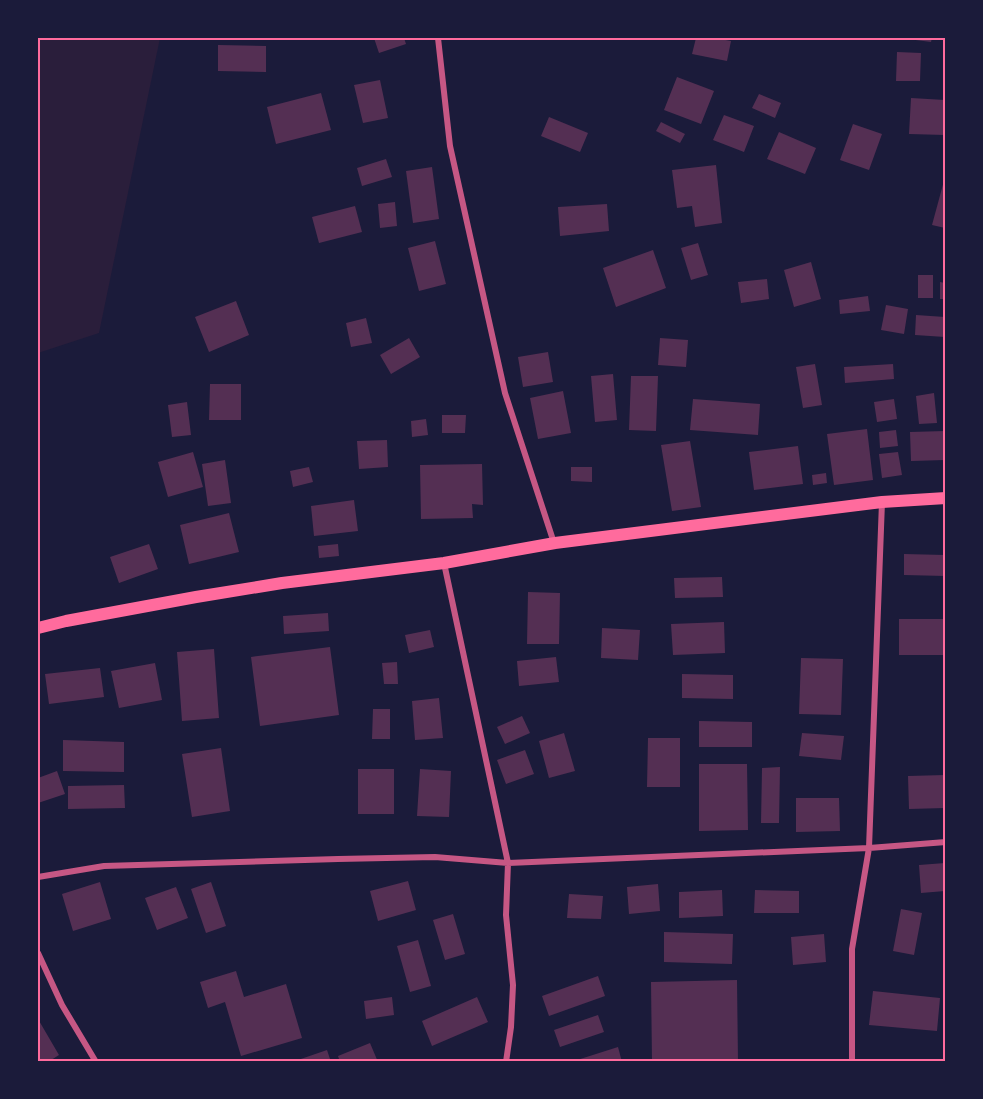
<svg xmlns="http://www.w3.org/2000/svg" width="983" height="1099" font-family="Manrope,sans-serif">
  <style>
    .green { fill: #2a1e3b }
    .building { fill: #542f53 }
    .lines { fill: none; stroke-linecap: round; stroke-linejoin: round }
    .minor { stroke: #c65784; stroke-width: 6 }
    .secondary { stroke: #ff6b9d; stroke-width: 12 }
    .neatline { fill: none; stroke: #ff6b9d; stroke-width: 2 }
  </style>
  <rect width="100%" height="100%" fill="#1b1b3a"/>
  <path class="green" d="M38,38H160L99,333L38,353Z"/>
  <path class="building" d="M374,38H404L406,44L379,53Z
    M696,38H715L731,41L727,61L692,54Z
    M908,38H932L931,42L908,39Z
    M218,45L266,46V72L218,71Z
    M897,52L921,53L920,81H896Z
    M677,77L714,91L701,124L664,110Z
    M380,80L388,118L363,123L354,85Z
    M321,93L331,130L276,144L267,107Z
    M759,94L781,103L775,118L752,108Z
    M911,98L945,100V135L909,134Z
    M724,115L754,126L744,152L713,140Z
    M549,117L588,133L580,152L541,136Z
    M661,122L685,134L680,143L656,131Z
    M853,124L882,134L869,170L840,160Z
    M779,132L816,148L805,174L767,159Z
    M386,159L392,177L362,186L357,168Z
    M716,165L722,223L695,227L692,206L677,208L672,170Z
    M432,167L439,219L413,223L406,171Z
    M945,177V228L932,225Z
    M395,202L397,226L380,228L378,204Z
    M607,204L609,231L560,236L558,207Z
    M355,206L362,232L319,243L312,217Z
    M435,241L446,284L419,291L408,248Z
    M698,243L708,275L691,280L681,248Z
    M653,250L666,288L616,307L603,268Z
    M811,262L821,299L794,307L784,270Z
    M918,275H933V298H918Z
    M767,279L769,299L741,303L738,282Z
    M940,282L945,283V299H940Z
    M868,296L870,311L840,314L839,300Z
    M236,301L249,335L209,352L195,317Z
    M886,305L908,309L904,334L881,330Z
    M916,315L945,317V337L915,335Z
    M366,318L372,343L351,347L346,323Z
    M409,338L420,357L391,374L380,355Z
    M660,338L688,340L686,367L658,365Z
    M548,352L553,382L523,387L518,357Z
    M815,364L822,405L803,408L796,367Z
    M893,364L894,379L845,383L844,367Z
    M613,374L617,420L595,422L591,376Z
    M631,376H658L656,431L629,430Z
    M210,384H241V420H209Z
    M563,391L571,433L538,439L530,398Z
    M934,393L937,423L919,424L916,396Z
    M693,399L760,404L758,435L690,430Z
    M894,399L897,419L877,422L874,402Z
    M187,402L191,435L172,437L168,405Z
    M442,415H466L465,433H442Z
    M426,419L428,435L412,437L411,421Z
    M867,429L873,480L834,485L827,434Z
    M896,430L898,446L880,448L879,432Z
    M945,431V460L911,461L910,432Z
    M387,440L388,467L359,469L357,441Z
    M690,441L701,507L672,511L661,445Z
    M798,446L803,484L754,490L749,452Z
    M193,452L203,487L168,497L158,462Z
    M898,452L902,475L882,478L879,454Z
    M225,460L231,503L208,506L202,464Z
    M482,464L483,505L472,504L473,518L421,519L420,465Z
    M309,467L313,482L293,487L290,471Z
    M571,467H592V482L571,481Z
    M826,473L827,483L813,485L812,475Z
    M354,500L358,531L314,536L311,506Z
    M229,513L239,552L189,564L180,525Z
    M149,544L158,569L119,583L110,557Z
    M338,544L339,556L319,558L318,546Z
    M904,554L945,555V576L904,575Z
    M722,577L723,597L675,598L674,578Z
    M528,592L560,593L559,644H527Z
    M328,613L329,631L284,634L283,616Z
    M899,619H945V655H899Z
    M724,622L725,653L673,655L671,624Z
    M602,628L640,630L638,660L601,658Z
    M430,630L434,647L409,653L405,635Z
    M330,647L339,715L260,726L251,657Z
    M214,649L219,718L182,721L177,652Z
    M556,657L559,682L519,686L517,661Z
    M801,658L843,659L841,715L799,714Z
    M397,662L398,684H384L382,663Z
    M155,663L162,700L119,708L111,671Z
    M100,668L104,697L49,704L45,674Z
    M682,674L733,675V699L682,698Z
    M439,698L443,738L415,740L412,701Z
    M373,709H390V739H372Z
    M522,716L530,733L505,744L497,727Z
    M699,721L752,722V747H699Z
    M564,733L575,771L549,778L539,741Z
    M802,733L844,736L841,760L799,756Z
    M648,738H680V787H647Z
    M63,740L124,742V772L63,771Z
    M221,748L230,811L192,817L182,754Z
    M525,750L534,774L506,784L497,760Z
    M699,764H747L748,830L699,831Z
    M780,767L779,823H761L762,768Z
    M358,769H394V814H358Z
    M420,769L451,771L449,817L417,816Z
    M57,771L65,794L38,803V778Z
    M945,775V808L909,809L908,776Z
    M124,785L125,808L68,809V786Z
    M796,798H839L840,831L796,832Z
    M945,863V891L921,893L919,865Z
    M408,881L416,910L378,921L370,891Z
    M100,882L111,919L73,931L62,894Z
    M211,882L226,926L206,933L191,889Z
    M658,884L660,911L629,914L627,887Z
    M176,887L188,918L157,930L145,898Z
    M722,890L723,916L679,918V892Z
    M755,890L799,891V913H754Z
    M569,894L603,896L601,919L567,918Z
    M901,909L922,913L914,955L893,951Z
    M453,914L465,954L445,960L433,920Z
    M664,932L733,934L732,964L664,962Z
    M824,934L826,962L793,965L791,937Z
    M418,940L431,986L410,992L397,946Z
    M236,971L244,997L286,984L302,1038L241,1056L225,1002L208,1008L200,982Z
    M598,976L605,996L549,1016L542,996Z
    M737,980L738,1062H652L651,982Z
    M873,991L940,998L937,1031L869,1025Z
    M392,997L394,1015L366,1019L364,1001Z
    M477,997L488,1022L432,1046L422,1021Z
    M598,1015L604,1032L560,1047L554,1030Z
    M38,1019L59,1055L48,1062H38Z
    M370,1043L378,1062H340L338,1056Z
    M618,1047L622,1062H574V1061Z
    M327,1050L331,1062H295V1061Z"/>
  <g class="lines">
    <path class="minor" d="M438,38L450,146L505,393L554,543
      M444,563L508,863L869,848L946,842
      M38,877L104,866L338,859L435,857L508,863L506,915L513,985L511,1027L506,1062
      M38,953L62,1005L96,1062
      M852,1062V949L869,848L882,502"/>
    <path class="secondary" d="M38,628L66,621L196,597L282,583L444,563L555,543L882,502L946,498"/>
  </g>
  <rect width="983" height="1099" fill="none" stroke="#1b1b3a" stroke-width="78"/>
  <rect x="39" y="39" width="905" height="1021" class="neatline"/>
</svg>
